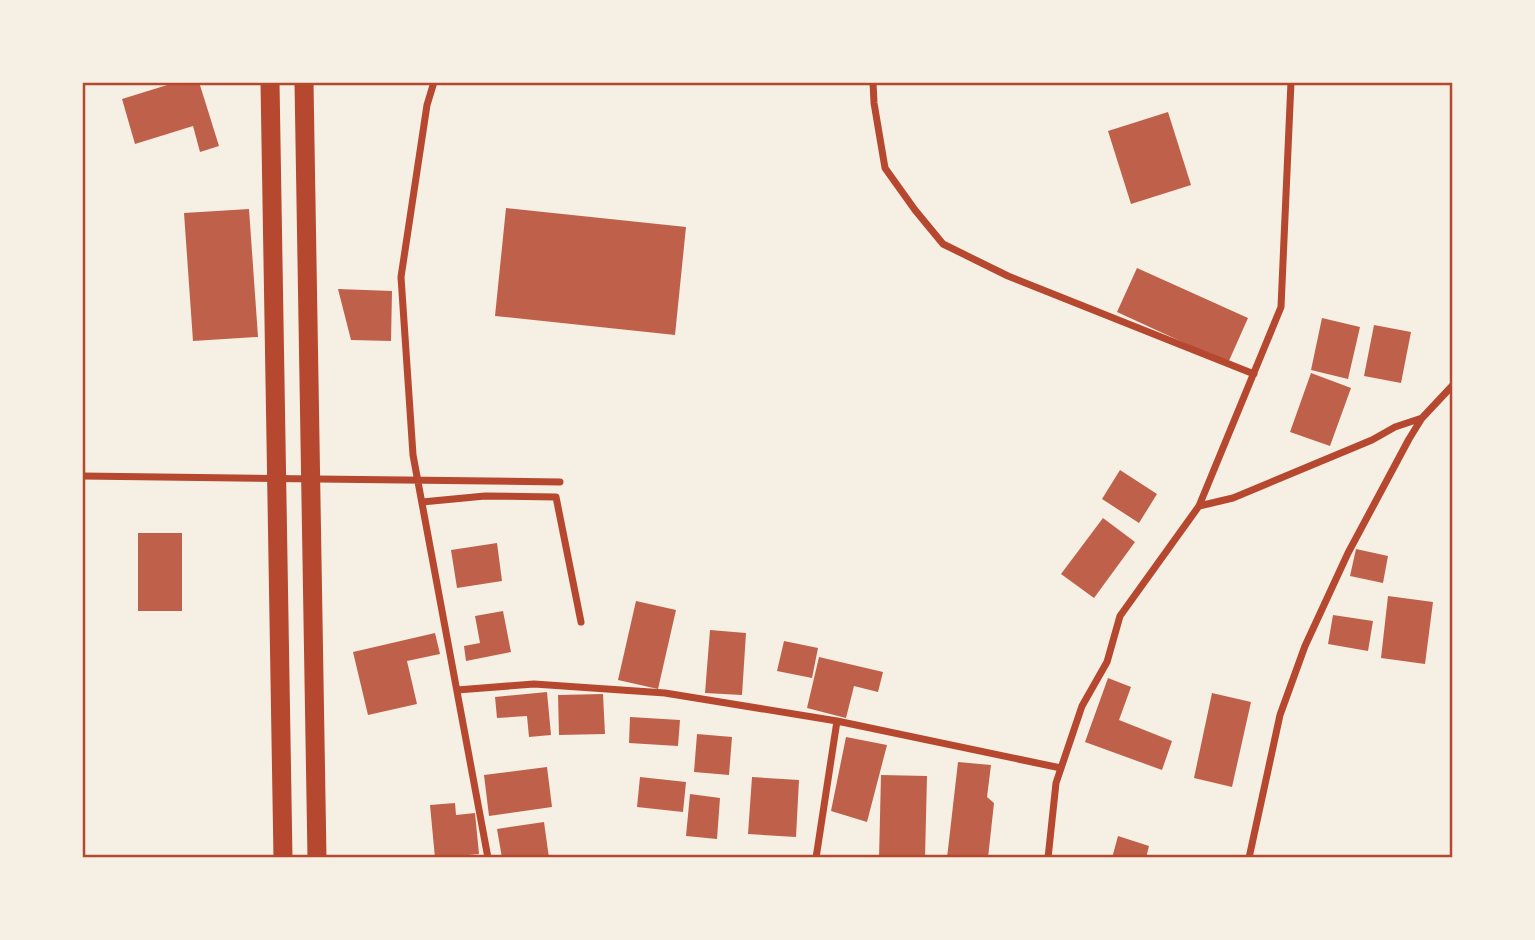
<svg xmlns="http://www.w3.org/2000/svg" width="1535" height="940" font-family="'Noto Sans',sans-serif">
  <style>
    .building { fill: #bf614a }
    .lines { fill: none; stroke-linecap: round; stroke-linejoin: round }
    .minor { stroke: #b5482f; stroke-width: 7 }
    .trunk { stroke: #b5482f; stroke-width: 19 }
    .neatline { fill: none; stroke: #b5482f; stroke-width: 2.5 }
  </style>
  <rect width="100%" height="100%" fill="#f6efe4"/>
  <path class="building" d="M177,82H199L219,146L200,152L193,126L135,144L122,99Z
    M1168,112L1191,185L1131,204L1108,131Z
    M506,208L686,227L675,335L495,316Z
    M249,209L258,337L193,341L184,213Z
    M1137,268L1248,318L1228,363L1117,312Z
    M338,289L392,291L391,341L351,340Z
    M1322,318L1360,327L1348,379L1311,370Z
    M1374,325L1411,332L1401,383L1364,376Z
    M1311,373L1351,388L1330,446L1290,432Z
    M1120,470L1157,494L1139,523L1102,499Z
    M1103,518L1135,542L1094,598L1061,574Z
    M138,533H182V611H138Z
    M497,543L502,581L457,588L451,550Z
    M1356,549L1388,556L1383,583L1350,576Z
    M1388,596L1433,602L1425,664L1381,658Z
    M636,601L676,610L658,689L618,680Z
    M503,611L511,652L466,661L464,646L480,643L475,616Z
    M1333,615L1373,621L1368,651L1328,644Z
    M710,630L746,633L742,695L705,693Z
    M435,633L440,654L407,661L417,704L368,715L353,652Z
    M784,641L818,648L812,678L777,671Z
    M819,657L883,672L878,692L854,686L846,718L807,708Z
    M1108,678L1131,687L1119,720L1172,741L1162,770L1085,742Z
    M547,692L551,735L529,737L527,716L497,718L495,697Z
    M1212,693L1251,702L1232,787L1194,778Z
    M603,694L605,734L559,735L558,695Z
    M630,717L680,720L678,746L629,743Z
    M697,734L732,737L729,775L694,772Z
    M846,737L887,745L867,822L831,811Z
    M958,762L991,765L987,797L994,803L988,858H947Z
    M547,767L552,807L489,816L484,775Z
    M881,775L927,776L925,858H879Z
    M640,777L686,782L683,812L637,807Z
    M752,777L799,780L796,837L748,834Z
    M690,794L720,798L717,839L686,836Z
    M455,803L456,815L475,813L479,854L435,858L430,805Z
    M544,822L549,858H502L497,829Z
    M1118,836L1149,846L1146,858H1112Z"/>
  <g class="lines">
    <path class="minor" d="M434,82L427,105L401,277L413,455L488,858
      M873,82L874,103L885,168L915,210L943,244L1008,276L1254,374
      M82,476L560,482
      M422,502L485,496L556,497L581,622
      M1199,506L1233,498L1372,440L1395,427L1422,418
      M457,690L534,684L665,693L837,721
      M816,858L837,721L1061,768
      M1048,858L1056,783L1082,706L1107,662L1120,616L1199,506L1281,307L1291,82
      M1249,858L1280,715L1305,646L1348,553L1409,439L1422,418L1453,385"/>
    <path class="trunk" d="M270,82L283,858
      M304,82L317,858"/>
  </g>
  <rect width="1535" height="940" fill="none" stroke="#f6efe4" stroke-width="168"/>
  <rect x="84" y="84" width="1367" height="772" class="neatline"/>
</svg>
